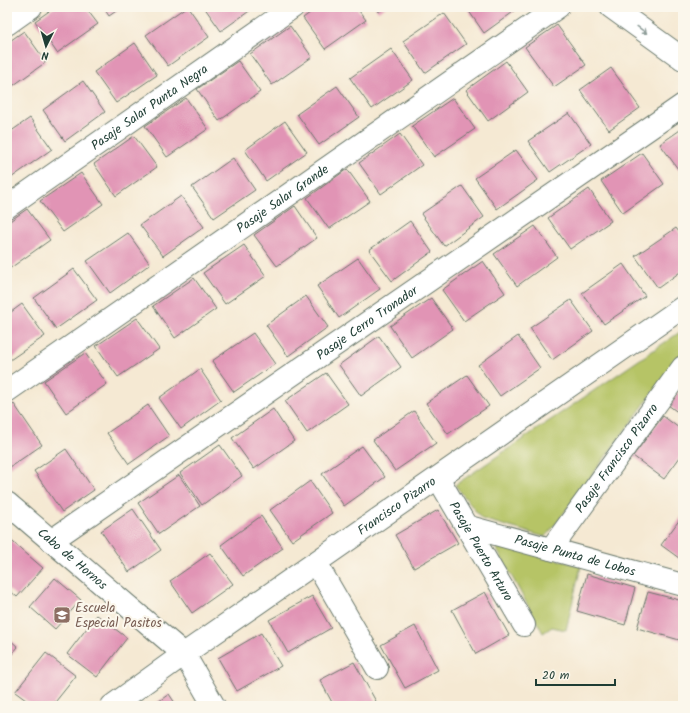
<svg xmlns="http://www.w3.org/2000/svg" width="690" height="713" font-family="Kalam,sans-serif">
  <style>
    .green { fill: #b6c466; stroke: #6a804d }
    .building { fill: #e194b5 }
    .lines { fill: none; stroke-linecap: round; stroke-linejoin: round }
    .street-casing { stroke: #6a796c; stroke-width: 24 }
    .secondary-casing { stroke: #6a796c; stroke-width: 24 }
    .street { stroke: #fff; stroke-width: 22 }
    .secondary { stroke: #fff; stroke-width: 22 }
    .oneway { stroke: #8f9e9a }
    .labels { text-anchor: middle; dominant-baseline: central; stroke-width: 4; stroke-linejoin: round; paint-order: stroke }
    .street-label { font-size: 13px; fill: #1f3d34; stroke: #fbf7ec }
    .education-label { font-size: 13px; fill: #785e54; stroke: #fbf7ec; text-anchor: start }
  </style>
  <rect width="100%" height="100%" fill="#fbf7ec"/>
  <filter id="ink" filterUnits="userSpaceOnUse"><feTurbulence type="fractalNoise" baseFrequency=".025" numOctaves="2"/><feDisplacementMap in="SourceGraphic" scale="8" xChannelSelector="R" yChannelSelector="G"/><feConvolveMatrix kernelMatrix="1 2 1 2 8 2 1 2 1" color-interpolation-filters="sRGB"/></filter>
  <filter id="wash" filterUnits="userSpaceOnUse"><feTurbulence type="fractalNoise" baseFrequency=".012" numOctaves="4" result="noise"/><feDisplacementMap in="SourceGraphic" scale="16" xChannelSelector="R" yChannelSelector="G"/><feGaussianBlur stdDeviation="0.9" result="paint"/><feColorMatrix in="noise" values="0 0 0 0 0 0 0 0 0 0 0 0 0 0 0 0 0 1.4 0 .05"/><feComposite in="paint" operator="in"/></filter>
  <g filter="url(#wash)">
    <rect width="100%" height="100%" fill="#f5e9d3"/>
    <path class="green" d="M683,330V352L558,521L545,537L482,519L455,485Z
      M500,544L581,566L566,630L552,627L543,633L496,548Z"/>
    <g id="blocks">
      <path class="building" d="M55,7H85L98,24L57,53L35,21Z
        M103,7H122L109,16Z
        M186,7H188L209,37L168,66L146,35Z
        M204,7H255L221,31Z
        M318,7H356L366,20L325,49L303,18Z
        M375,7H386L378,12Z
        M466,7H513L516,10L484,33Z
        M444,13L466,44L425,73L403,41Z
        M557,25L586,65L554,87L525,47Z
        M290,26L312,57L272,85L250,54Z
        M24,31L46,62L7,90V43Z
        M135,43L157,75L116,103L94,72Z
        M391,49L413,80L372,109L350,78Z
        M238,61L260,92L219,121L197,89Z
        M506,61L528,92L488,121L466,90Z
        M611,68L640,108L609,130L580,90Z
        M83,81L105,112L65,141L43,110Z
        M337,86L359,117L319,145L297,114Z
        M186,98L208,129L167,157L145,126Z
        M453,98L475,129L434,157L412,126Z
        M569,113L591,144L550,172L528,141Z
        M30,118L52,149L11,178L7,172V134Z
        M285,121L307,152L266,181L245,150Z
        M683,128V176L660,144Z
        M400,134L422,165L381,194L359,163Z
        M134,136L157,167L116,196L94,164Z
        M516,150L538,180L497,209L475,178Z
        M642,153L664,184L623,213L601,181Z
        M233,158L255,190L214,218L192,187Z
        M347,169L370,201L329,229L307,198Z
        M81,173L103,204L63,232L40,201Z
        M462,186L484,217L444,246L421,214Z
        M589,189L611,221L570,249L548,218Z
        M181,196L204,227L163,256L140,225Z
        M295,206L317,238L277,266L254,235Z
        M27,209L50,240L9,269L7,266V223Z
        M410,221L432,252L392,281L369,250Z
        M535,226L557,257L517,286L494,254Z
        M676,228L683,237V270L658,288L635,256Z
        M128,233L150,264L110,293L87,261Z
        M244,245L266,276L225,304L203,273Z
        M358,258L380,289L339,318L317,286Z
        M483,261L505,293L464,321L442,290Z
        M623,264L645,296L604,324L582,293Z
        M74,269L97,300L56,329L34,298Z
        M194,278L216,309L175,338L153,306Z
        M306,296L328,327L288,356L266,325Z
        M431,298L453,329L412,358L390,326Z
        M571,300L593,331L552,360L530,328Z
        M22,304L45,336L7,362V315Z
        M137,318L159,349L118,377L96,346Z
        M253,333L275,364L234,392L212,361Z
        M379,336L401,367L361,396L339,365Z
        M518,336L540,368L500,396L478,365Z
        M85,353L107,384L66,413L44,381Z
        M200,369L221,400L181,429L159,398Z
        M326,373L348,404L307,433L285,401Z
        M467,375L489,406L448,434L426,403Z
        M683,386V416L668,405Z
        M14,404L42,445L10,467L7,462V409Z
        M148,405L169,436L129,464L107,433Z
        M273,409L294,441L254,469L232,438Z
        M414,411L436,443L395,471L373,440Z
        M663,416L683,431V453L664,479L633,456Z
        M220,445L242,476L202,505L180,473Z
        M362,446L385,477L344,506L322,474Z
        M66,449L94,490L62,512L34,471Z
        M179,475L200,506L159,534L138,503Z
        M310,481L332,513L292,541L270,510Z
        M133,509L161,550L129,572L101,531Z
        M438,510L458,543L414,568L395,535Z
        M683,515V561L661,545Z
        M261,516L283,548L243,576L221,545Z
        M7,537L43,568L17,597L7,588Z
        M210,553L233,584L192,613L170,581Z
        M587,574L635,588L625,625L577,611Z
        M55,578L81,600L55,629L30,607Z
        M485,592L509,635L476,654L452,610Z
        M648,592L683,601V641L637,628Z
        M312,596L331,628L288,653L269,620Z
        M97,615L127,638L97,677L67,654Z
        M415,626L438,670L405,688L381,645Z
        M261,633L281,666L237,691L218,658Z
        M7,637L18,647L7,660Z
        M46,653L76,676L52,706H34L15,692Z
        M354,662L378,705L376,706H334L320,680Z
        M169,694L177,706H152Z"/>
    </g>
  </g>
  <g filter="url(#ink)">
    <use href="#blocks" fill-opacity="0" stroke="#6a796c" stroke-width="1"/>
    <g class="lines">
      <g class="street-casing">
        <g id="street">
          <path d="M7,24L31,7"/>
          <path id="s1" d="M7,207L293,7"/>
          <path id="s2" d="M7,391L558,7"/>
          <path id="s3" d="M438,478L524,625"/>
          <path id="s4" d="M7,503L184,654L214,706"/>
          <path id="s5" d="M466,526L683,585"/>
          <path id="s6" d="M51,541L683,105"/>
          <path id="s7" d="M551,549L683,367"/>
          <path d="M316,563L377,668"/>
          <path id="s8" d="M112,706L184,654L683,307"/>
        </g>
      </g>
      <g class="secondary-casing">
        <path id="secondary" d="M611,7L683,59"/>
      </g>
      <use href="#street" class="street"/>
      <use href="#secondary" class="secondary"/>
    </g>
    <defs><path id="oneway-shaft" d="M-6 0H5M1.5-3L5.5 0L1.5 3" fill="none" stroke-width="1.6" stroke-linecap="round" stroke-linejoin="round"/></defs>
    <use class="oneway" href="#oneway-shaft" transform="translate(642 30) rotate(36)"/>
  </g>
  <defs>
    <g id="school-square" transform="scale(0.9)"><rect x="-9" y="-9" width="18" height="18" rx="4" fill="#8d6e63" stroke="#fbf7ec"/><path d="M0-5L7-2L0 1L-7-2ZM-4 1L0 2.5L4 1V4Q0 6-4 4Z" fill="#fff"/></g>
  </defs>
  <g fill-rule="evenodd">
    <use href="#school-square" x="62" y="615"/>
  </g>
  <g class="labels">
    <g class="street-label">
      <text stroke="none"><textPath href="#s1" startOffset="174">Pasaje Salar Punta Negra</textPath></text>
      <text stroke="none"><textPath href="#s2" startOffset="336">Pasaje Salar Grande</textPath></text>
      <text stroke="none"><textPath href="#s6" startOffset="384">Pasaje Cerro Tronador</textPath></text>
      <text stroke="none"><textPath href="#s7" startOffset="112">Pasaje Francisco Pizarro</textPath></text>
      <text stroke="none"><textPath href="#s8" startOffset="348">Francisco Pizarro</textPath></text>
      <text stroke="none"><textPath href="#s3" startOffset="85">Pasaje Puerto Arturo</textPath></text>
      <text stroke="none"><textPath href="#s5" startOffset="113">Pasaje Punta de Lobos</textPath></text>
      <text stroke="none"><textPath href="#s4" startOffset="86">Cabo de Hornos</textPath></text>
    </g>
    <g class="education-label">
      <text x="75" y="608">Escuela<tspan x="75" dy="15">Especial Pasitos</tspan></text>
    </g>
  </g>
  <rect width="690" height="713" fill="none" stroke="#fbf7ec" stroke-width="24"/>
  <g transform="translate(46 46) rotate(185)" stroke="#fbf7ec" stroke-width="3" paint-order="stroke">
  <path d="M0-3L7 15L0 10L-7 15Z" fill="#1f3d34"/>
  <text y="-6" font-size="11" font-weight="bold" text-anchor="middle" fill="#1f3d34">N</text>
  </g>
  <path d="M536 679v6h79v-6" fill="none" stroke="#1f3d34" stroke-width="2"/>
  <text x="542" y="679" font-size="12" fill="#1f3d34" stroke="#fbf7ec" stroke-width="3" paint-order="stroke">20 m</text>
</svg>
